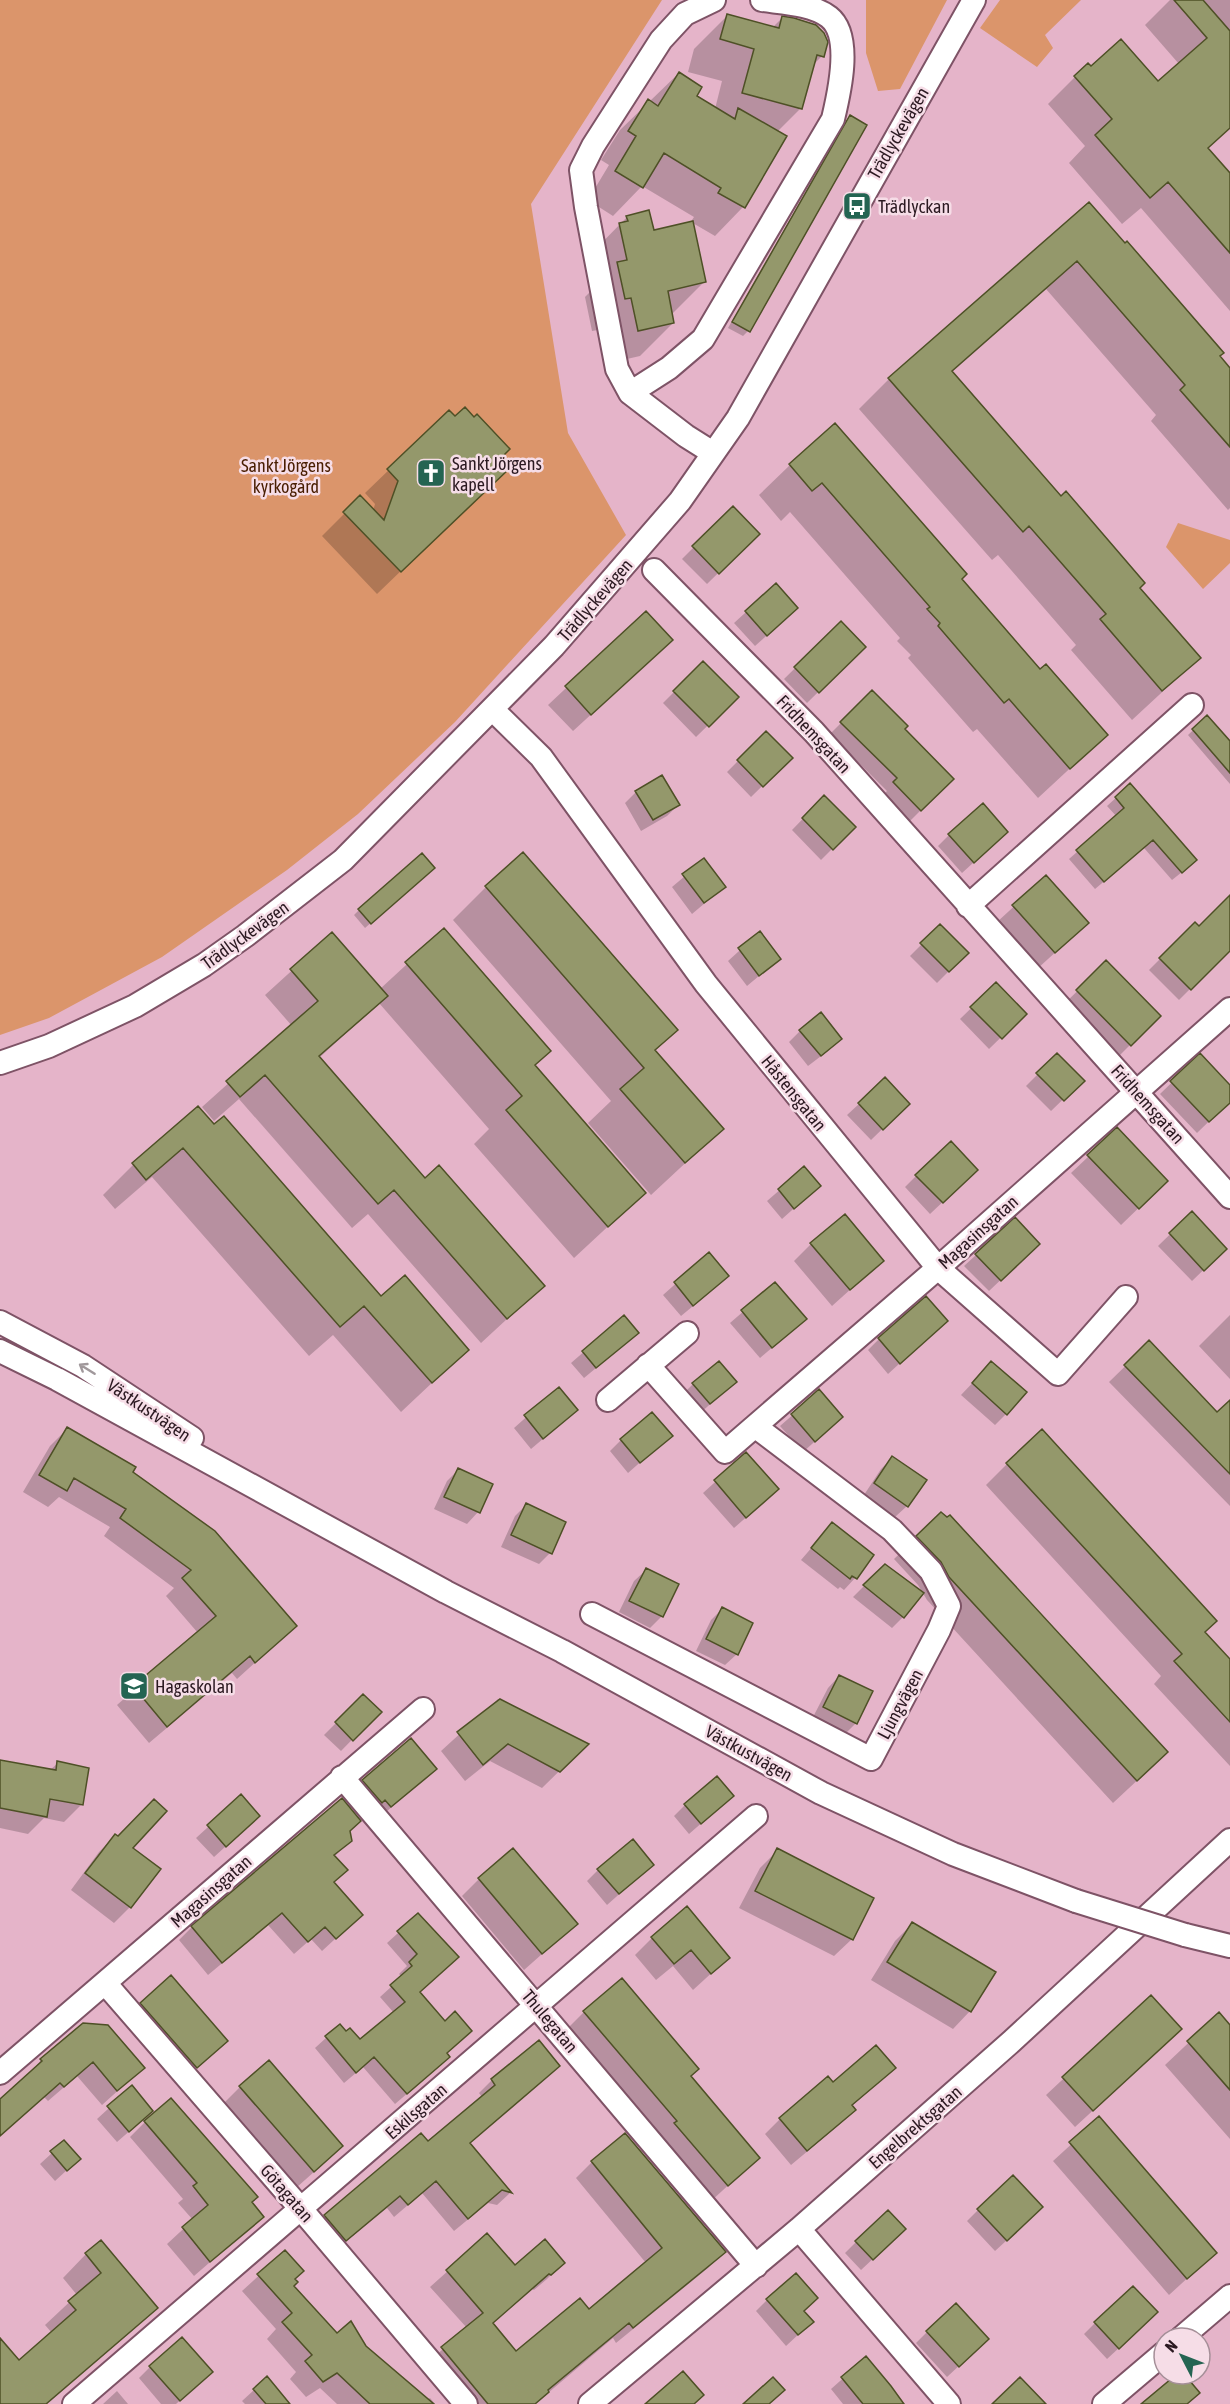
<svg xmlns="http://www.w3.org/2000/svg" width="1230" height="2404" font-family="'Asap Condensed',sans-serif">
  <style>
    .green { fill: #db956b }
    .shadow { fill: #0003 }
    .building { fill: #94986b; stroke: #4e5026; stroke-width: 1.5 }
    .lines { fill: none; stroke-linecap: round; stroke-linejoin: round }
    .minor-casing { stroke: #7e5366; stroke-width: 26 }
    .minor { stroke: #fff; stroke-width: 22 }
    .minor-bridge-casing { stroke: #7e5366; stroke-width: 26; stroke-linecap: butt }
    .minor-bridge { stroke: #fff; stroke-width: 22 }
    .oneway { stroke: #a0989b }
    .labels { text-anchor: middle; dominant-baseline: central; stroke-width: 5; stroke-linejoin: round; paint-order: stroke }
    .street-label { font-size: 18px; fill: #2b1921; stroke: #f6dde7 }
    .poi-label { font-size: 18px; fill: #2b1921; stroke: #f6dde7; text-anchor: start }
    .park-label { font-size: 18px; fill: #481d00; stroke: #f6dde7 }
  </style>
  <rect width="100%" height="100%" fill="#e5b4c9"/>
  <path class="green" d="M0,0H662L531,204L568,433L626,535L455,722L358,814L287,870L162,957L49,1018L0,1035Z
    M866,0H947L900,89L878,91L866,53Z
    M1000,0H1081L1045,35L1053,48L1037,67L980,28Z
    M1178,523L1230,540V563L1203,589L1166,547Z"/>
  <path class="shadow" d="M1170,0H1230V127L1207,149L1230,176V311L1141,208L1122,224L1069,163L1085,146L1048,104L1075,77L1158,83L1179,64L1145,25Z
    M727,16L772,28L782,18L822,56L813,65L801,108L777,132L743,207L715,236L691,222L704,282L671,315L673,323L640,356L605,364L598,330L592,331L585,297L593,289L587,258L627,217L652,232L690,223L694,217L642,186L613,216L588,200L609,165L601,160L620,130L679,73L695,97L715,109L722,81L688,72L694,49Z
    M850,117L748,331L743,336L728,328L845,122Z
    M1089,204L1230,370V508L1228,510L1151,421L1156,415L1046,289L951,373L1199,658L1132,720L1071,650L1076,645L998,555L992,560L859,409L889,379Z
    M449,412L485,490L377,594L322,536L360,498L373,511L375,504L365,493Z
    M835,425L960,579L1040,671L1106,735L1038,798L977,729L973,732L908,658L911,655L897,641L900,638L790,512L781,521L759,495L790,465Z
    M733,508L758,534L707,584L682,559Z
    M776,585L785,619L755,646L734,623Z
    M646,613L654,657L573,731L548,705Z
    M841,623L864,647L807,703L784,679Z
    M703,663L737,697L696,737L663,703Z
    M872,692L903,729L952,779L909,822L883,795L887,791L830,734Z
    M1207,717L1230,743V784L1188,735Z
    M766,733L791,758L751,797L727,772Z
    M1130,785L1187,868L1172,880L1144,848L1095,889L1069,859L1117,817L1107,806Z
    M636,792L678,805L667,816L641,831L625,803Z
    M824,797L854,827L821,860L792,830Z
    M949,835L995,843L962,873L938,846Z
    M704,860L724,887L692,914L672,887Z
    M428,873L365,928L354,915L359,910Z
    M1046,877L1069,940L1037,969L996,923Z
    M486,887L676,1030L654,1052L722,1129L651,1195L588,1123L611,1101L453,920Z
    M1230,897V949L1179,1000L1149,970L1195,924L1199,928Z
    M940,926L967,953L937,983L910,956Z
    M444,930L549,1051L534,1066L644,1193L574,1258L474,1144L489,1129L379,1003L319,1058L425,1180L543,1286L481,1343L368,1214L352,1228L239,1099L214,1121L202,1107L292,1026L265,995L332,934L380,989Z
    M759,933L779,959L747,986L728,961Z
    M1106,963L1159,1016L1113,1062L1060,1008Z
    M996,984L1025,1014L989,1049L960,1019Z
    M800,1031L829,1050L808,1066L789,1042Z
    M1057,1055L1082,1081L1051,1111L1026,1086Z
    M1200,1055L1230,1087V1101L1197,1133L1160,1094Z
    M885,1080L908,1104L871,1140L847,1115Z
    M198,1108L381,1298L467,1350L401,1412L333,1335L309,1356L152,1177L115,1209L103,1195L133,1165Z
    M1089,1156L1149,1198L1121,1225L1071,1173Z
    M804,1169L819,1186L782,1219L767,1201Z
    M916,1176L965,1181L930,1214L905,1187Z
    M1192,1213L1225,1249L1192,1281L1158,1246Z
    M811,1244L882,1261L832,1306L794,1261Z
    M709,1254L716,1287L681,1316L663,1295Z
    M976,1255H1027L989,1291L964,1266Z
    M775,1284L793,1330L760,1358L730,1323Z
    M1230,1315V1379L1199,1346Z
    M624,1317L625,1344L584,1378L571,1363Z
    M946,1321L888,1374L868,1350L879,1339Z
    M1149,1343L1217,1414L1230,1407V1506L1109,1382Z
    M980,1375L1006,1414L995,1425L961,1395Z
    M735,1382L698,1415L682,1395L693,1384Z
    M558,1389L564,1421L531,1449L514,1428Z
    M819,1392L830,1428L803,1452L780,1426Z
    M67,1429L131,1472L295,1626L237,1679L232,1673L149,1743L117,1705L198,1633L166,1596L174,1588L104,1536L110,1527L59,1497L48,1507L23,1492L50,1446Z
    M670,1436L628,1473L610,1451L621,1440Z
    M746,1454L765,1501L734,1528L703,1493Z
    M892,1458L907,1506L895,1517L864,1495L881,1469Z
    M1007,1464L1204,1633L1230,1661V1766L1154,1684L1161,1676L986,1485Z
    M458,1470L491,1485L478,1512L467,1524L434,1509L447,1481Z
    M526,1505L550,1553L539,1564L501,1547L515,1516Z
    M832,1524L872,1555L855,1578L844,1590L840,1587L838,1589L801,1560Z
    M917,1537L1143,1775L1113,1803L927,1600L918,1585L894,1559Z
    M646,1570L662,1616L650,1628L619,1612L634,1581Z
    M864,1586L903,1617L892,1628L853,1597Z
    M722,1609L737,1654L725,1665L696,1651L711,1620Z
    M839,1676L856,1723L844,1735L812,1719L828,1688Z
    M363,1696L379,1712L341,1751L324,1735Z
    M498,1699L586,1745L542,1788L490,1761L465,1781L441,1751Z
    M0,1761L50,1770L58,1763L81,1805L64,1822L44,1818L28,1834L0,1828Z
    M423,1780L379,1818L352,1793L363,1781Z
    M241,1797L247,1827L214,1857L196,1838Z
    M685,1805L720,1807L689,1834L674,1816Z
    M349,1832L350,1841L334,1857L333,1883L347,1928L322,1951L311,1939L294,1954L268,1925L208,1975L179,1940L192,1927Z
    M115,1836L131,1848L130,1907L114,1923L71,1890L99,1852Z
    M778,1850L852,1939L834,1956L739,1908L760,1868Z
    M652,1865L607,1905L587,1881L598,1870Z
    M479,1879L576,1924L524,1970L462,1896Z
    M418,1915V1993L445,2023V2054L437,2068L395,2104L363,2067L344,2083L315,2048L339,2026L346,2033L359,2041L394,2013L380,1997L402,1977L399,1974L407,1966L387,1943Z
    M912,1924L970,2011L953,2029L871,1980L895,1941Z
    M652,1938L728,1958L693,1990L673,1966L656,1980L635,1955Z
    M1151,1997L1163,2046L1075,2127L1046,2095Z
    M141,2004L226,2041L179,2084L124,2021Z
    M584,2012L689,2077L758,2158L710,2202L567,2029Z
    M1219,2014L1230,2027V2139L1165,2065Z
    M83,2024L143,2068L102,2105L77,2076L48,2101L44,2097L0,2135V2101L27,2077L41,2060Z
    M558,2066L469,2144L510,2193L497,2205L488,2203L454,2231L422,2193L394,2217L387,2208L332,2253L312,2229L421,2135L428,2143L482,2097L479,2093L492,2080Z
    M894,2068L852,2106L854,2110L839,2125L791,2165L765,2134L780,2119L833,2084Z
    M240,2087L324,2163L296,2188L223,2104Z
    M131,2088L140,2122L117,2142L97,2119Z
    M1099,2119L1215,2253L1169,2295L1053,2161Z
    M145,2122L250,2203L262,2217L194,2276L167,2244L193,2220L178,2203L183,2199L130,2137Z
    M64,2142L67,2170L55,2181L40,2164Z
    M592,2162L724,2252L708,2268L616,2343L613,2338L535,2404H459L426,2364L467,2328L430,2287L487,2236L514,2267L563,2263L547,2279L534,2290L532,2289L492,2324L516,2353L589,2311L646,2263L576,2178Z
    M978,2210L1030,2219L995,2251L967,2221Z
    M892,2241L861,2270L845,2253L856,2242Z
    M285,2252L293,2279L292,2286L337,2335L364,2347L427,2400L430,2398L435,2404H337L320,2388L306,2397L290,2379L296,2372L267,2339L276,2329L242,2291Z
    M86,2254L155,2308L132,2331L47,2404H0V2340L19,2362L52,2333L45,2325L77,2295L63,2278Z
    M767,2300L800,2333L786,2346L756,2311Z
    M1095,2323L1145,2324L1107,2359L1084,2334Z
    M927,2332L976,2350L947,2377L916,2343Z
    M866,2358L905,2404H843L831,2389Z
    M150,2367L199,2383L176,2404H161L139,2378Z
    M254,2390L288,2404H245L242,2401Z
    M117,2391L128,2404H103Z"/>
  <path class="building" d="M1174,0H1203L1230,31V128L1208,148L1230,173V253L1168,182L1150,198L1095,135L1112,119L1074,76L1088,63L1091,66L1121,39L1158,81L1207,38Z
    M727,14L779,28L782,16L794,18L816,25L824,33L828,42L824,57L817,55L802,109L742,93L754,49L720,39Z
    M679,72L702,87L697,96L735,119L738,108L787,136L745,208L718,193L721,188L664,153L643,188L615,171L636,136L628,131L648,99L658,106Z
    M850,115L867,125L750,332L732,322Z
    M1089,202L1125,243L1127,241L1224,353L1220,356L1230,368V447L1180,390L1185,385L1077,261L952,371L1061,496L1066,491L1145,583L1140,588L1201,658L1162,691L1100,619L1106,614L1029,526L1023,532L888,378Z
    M649,210L654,230L693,221L706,282L668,291L674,323L638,331L631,298L625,299L617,262L627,260L619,223L628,221L626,216Z
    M465,407L474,417L477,414L510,449L501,458L510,468L401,572L343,512L360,495L384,520L398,481L387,469L449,410L455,416Z
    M835,423L967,574L962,579L1040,669L1046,664L1108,735L1070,769L1009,699L1004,703L938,626L940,623L927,609L930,607L822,483L812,491L789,464Z
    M733,506L760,534L719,574L692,546Z
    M776,583L798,608L767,636L745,611Z
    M646,611L673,640L591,715L565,686Z
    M841,621L866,647L819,693L794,667Z
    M703,661L739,697L709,727L673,691Z
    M872,690L908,726L905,729L954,779L921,811L893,782L897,778L840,722Z
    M1207,715L1230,741V773L1192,729Z
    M766,731L793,758L763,787L737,760Z
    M662,775L680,805L653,820L635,791Z
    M1130,783L1197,860L1182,873L1153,840L1104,882L1076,850L1124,808L1115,797Z
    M824,795L856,827L833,850L802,818Z
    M983,803L1008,832L974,863L948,834Z
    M523,852L678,1030L655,1050L724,1129L685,1163L620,1089L644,1068L485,886Z
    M422,853L435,868L371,924L358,909Z
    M704,858L726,887L704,903L682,874Z
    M1046,875L1089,923L1055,953L1012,905Z
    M1230,895V951L1191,990L1159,958L1195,922L1199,926Z
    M940,924L969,953L949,972L920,943Z
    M444,928L551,1051L535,1065L646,1193L608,1227L506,1110L522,1096L405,962Z
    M760,931L781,959L759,976L738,948Z
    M332,932L388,996L319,1056L425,1178L439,1165L545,1286L507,1319L394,1190L378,1204L265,1075L240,1097L226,1081L318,1001L290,969Z
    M1106,960L1161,1016L1131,1046L1076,990Z
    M996,982L1027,1014L1002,1039L970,1007Z
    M821,1012L842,1039L821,1056L799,1030Z
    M1057,1053L1085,1081L1064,1101L1036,1073Z
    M1200,1053L1230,1085V1103L1209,1122L1170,1081Z
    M885,1077L910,1104L883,1130L858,1103Z
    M198,1106L214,1124L224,1116L381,1296L405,1275L469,1350L432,1383L364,1306L340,1327L183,1148L146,1180L132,1163Z
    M1117,1127L1168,1181L1139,1209L1087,1155Z
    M951,1141L978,1170L943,1203L915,1175Z
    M804,1166L821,1186L794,1209L778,1189Z
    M1192,1211L1227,1249L1204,1271L1169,1233Z
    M845,1214L884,1261L850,1290L810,1243Z
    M1015,1217L1040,1244L1001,1281L975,1254Z
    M709,1252L729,1276L693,1306L674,1282Z
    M775,1282L807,1319L772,1348L741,1310Z
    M926,1296L948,1321L900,1364L878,1338Z
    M624,1315L639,1333L596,1368L582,1351Z
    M1149,1340L1217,1412L1230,1400V1474L1124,1365Z
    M719,1361L737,1382L710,1404L692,1383Z
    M991,1361L1027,1392L1007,1415L972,1383Z
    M559,1387L578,1410L543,1439L524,1415Z
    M819,1389L843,1417L815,1442L791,1414Z
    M652,1412L673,1436L640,1463L620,1439Z
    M67,1427L136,1467L133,1472L215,1531L297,1626L255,1663L250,1656L167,1727L133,1686L216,1616L182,1578L191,1570L120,1518L126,1509L74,1478L67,1491L39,1475Z
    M1042,1429L1217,1621L1205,1632L1230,1659V1722L1174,1661L1182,1654L1006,1463Z
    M746,1452L779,1489L746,1518L714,1480Z
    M892,1456L927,1480L908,1507L874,1483Z
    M458,1468L493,1484L480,1513L444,1497Z
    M526,1503L566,1522L552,1554L511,1535Z
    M941,1512L947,1517L950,1515L1168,1752L1137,1781L949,1577L941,1562L916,1536Z
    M832,1522L874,1555L857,1579L852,1576L850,1579L811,1548Z
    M885,1564L924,1593L904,1618L863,1585Z
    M646,1568L679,1584L663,1617L629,1601Z
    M722,1607L753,1623L738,1655L706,1639Z
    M839,1675L873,1691L857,1724L823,1707Z
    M363,1694L382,1712L353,1741L335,1722Z
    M500,1699L589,1744L560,1772L508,1744L483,1765L457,1732Z
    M411,1738L437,1769L391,1807L385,1800L382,1803L362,1780Z
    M0,1760L56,1770L57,1761L89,1768L83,1805L50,1799L47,1817L0,1808Z
    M717,1776L734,1796L701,1824L684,1804Z
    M241,1794L260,1816L226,1847L207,1825Z
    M342,1798L361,1821L350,1831L352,1841L334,1855L348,1870L334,1882L363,1915L336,1939L325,1927L308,1942L282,1913L222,1963L191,1926Z
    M154,1799L167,1811L133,1848L161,1869L131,1908L85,1873L115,1834L118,1836Z
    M633,1839L654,1865L619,1894L597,1869Z
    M513,1848L578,1924L542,1954L478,1878Z
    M777,1848L874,1898L853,1940L755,1891Z
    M687,1906L730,1958L711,1974L691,1950L674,1964L651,1937Z
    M418,1913L459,1957L420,1992L445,2021L455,2011L472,2031L447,2053L450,2057L407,2094L374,2057L356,2073L325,2036L340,2024L346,2031L350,2028L360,2039L405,2002L390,1985L412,1966L409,1962L417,1954L397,1931Z
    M912,1922L996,1972L971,2012L887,1962Z
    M171,1975L228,2041L197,2068L140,2003Z
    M622,1978L699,2069L691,2076L760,2158L728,2186L674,2123L677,2121L583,2011Z
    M1151,1995L1182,2029L1093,2111L1062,2077Z
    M1219,2012L1230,2025V2090L1187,2041Z
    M83,2023L108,2025L145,2068L117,2091L93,2062L64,2087L60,2083L0,2136V2099L42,2061L40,2059Z
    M539,2040L560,2066L470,2143L512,2193L502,2190L468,2219L436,2181L408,2205L400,2196L346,2241L324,2215L421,2133L428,2141L495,2085L491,2079Z
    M876,2045L896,2068L852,2105L856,2110L807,2151L779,2118L828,2076L833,2082Z
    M269,2060L343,2146L314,2172L239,2086Z
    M132,2085L153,2111L129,2132L107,2106Z
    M171,2098L258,2197L252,2202L264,2217L210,2262L182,2227L208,2205L193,2186L197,2183L144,2121Z
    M1099,2116L1217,2253L1187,2279L1069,2142Z
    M625,2133L726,2252L633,2328L629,2323L548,2390L549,2392L535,2404H488L441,2347L483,2313L446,2270L487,2233L515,2265L545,2239L565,2263L551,2275L549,2274L493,2323L516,2351L580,2298L589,2309L662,2248L591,2161Z
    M64,2140L81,2159L67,2171L50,2151Z
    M1013,2175L1043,2207L1007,2241L977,2209Z
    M888,2210L906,2229L873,2260L855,2241Z
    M101,2240L158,2308L46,2404H0V2338L19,2360L76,2310L68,2301L101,2273L85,2253Z
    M285,2250L304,2271L295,2279L298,2282L294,2286L337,2333L351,2321L366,2346L434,2404H370L337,2373L323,2382L305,2361L312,2355L282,2322L292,2313L257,2274Z
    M796,2273L818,2298L804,2311L814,2322L798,2335L766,2299Z
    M1133,2286L1158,2312L1119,2349L1094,2322Z
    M956,2303L989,2339L959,2367L926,2331Z
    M182,2337L213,2372L180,2401L149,2366Z
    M866,2356L891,2386L904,2404H863L841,2377Z
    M683,2371L704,2395L694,2404H645Z
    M1177,2374H1184L1200,2393L1187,2404H1141Z
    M267,2376L290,2404H266L253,2389Z
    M773,2377L785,2390L769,2404H743Z
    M1020,2377L1046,2404H992Z"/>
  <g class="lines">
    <g class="minor-casing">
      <path id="minor" d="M630,393L669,368L703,339L833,119C839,94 853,36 829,17C812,4 783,3 762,0
        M713,453L686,436L630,393L617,369L586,207L581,170L593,146L661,40L685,14L714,0
        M654,570L814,732L1230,1197
        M492,709L541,757L706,984L938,1268L1058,1374L1126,1297
        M968,906L1192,705
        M0,1063L49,1046L135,1006L204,965L245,936L343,860L554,646L680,501L738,418L974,0
        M0,1322L83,1366L192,1438
        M0,1351L57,1379L446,1592L562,1651L821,1793L953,1854L1076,1901
        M648,1365L725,1452L938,1268L1230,1009
        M608,1400L687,1333
        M592,1614L871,1759L939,1630L949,1606L931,1571L892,1530L756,1427
        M342,1777L756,2266
        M1185,1935L1230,1946
        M105,1983L301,2209L466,2404
        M0,2073L423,1709
        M799,2229L949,2404
        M1181,2338L1230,2296
        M74,2404L756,1816
        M590,2404L799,2229L1012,2041L1230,1840
        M1104,2404L1164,2353"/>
    </g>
    <use href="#minor" class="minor"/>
    <g class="minor-bridge-casing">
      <path id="minor-bridge" d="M1076,1901L1185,1935"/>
    </g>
    <use href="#minor-bridge" class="minor-bridge"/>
  </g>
  <defs><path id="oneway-shaft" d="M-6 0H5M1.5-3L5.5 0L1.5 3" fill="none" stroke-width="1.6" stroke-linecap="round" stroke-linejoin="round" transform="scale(1.5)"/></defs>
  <use class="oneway" href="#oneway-shaft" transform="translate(87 1369) rotate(-148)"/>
  <defs>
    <g id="bus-square" transform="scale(1.5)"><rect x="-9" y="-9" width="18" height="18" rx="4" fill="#246452" stroke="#f6dde7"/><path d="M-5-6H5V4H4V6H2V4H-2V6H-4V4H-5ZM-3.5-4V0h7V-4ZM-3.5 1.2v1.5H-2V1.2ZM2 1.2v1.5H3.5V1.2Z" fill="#fff"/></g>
    <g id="church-square" transform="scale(1.5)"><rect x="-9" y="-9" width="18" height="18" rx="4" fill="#246452" stroke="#f6dde7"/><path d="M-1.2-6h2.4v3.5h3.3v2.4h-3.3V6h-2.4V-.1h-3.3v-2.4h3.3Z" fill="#fff"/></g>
    <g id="school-square" transform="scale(1.5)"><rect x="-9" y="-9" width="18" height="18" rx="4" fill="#246452" stroke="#f6dde7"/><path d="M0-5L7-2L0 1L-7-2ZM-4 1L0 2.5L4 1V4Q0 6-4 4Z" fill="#fff"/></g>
  </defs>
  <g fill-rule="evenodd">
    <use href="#bus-square" x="857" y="206"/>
    <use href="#church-square" x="431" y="473"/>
    <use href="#school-square" x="134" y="1686"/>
  </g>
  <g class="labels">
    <g class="street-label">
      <text transform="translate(898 133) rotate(-60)">Trädlyckevägen</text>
      <text transform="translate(595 600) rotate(-49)">Trädlyckevägen</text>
      <text transform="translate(814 734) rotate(47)">Fridhemsgatan</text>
      <text transform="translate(245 935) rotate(-36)">Trädlyckevägen</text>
      <text transform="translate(794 1093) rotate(51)">Håstensgatan</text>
      <text transform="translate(1148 1104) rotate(48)">Fridhemsgatan</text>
      <text transform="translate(978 1232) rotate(-42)">Magasinsgatan</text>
      <text transform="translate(149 1410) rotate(34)">Västkustvägen</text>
      <text transform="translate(900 1704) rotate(-62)">Ljungvägen</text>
      <text transform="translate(749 1753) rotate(29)">Västkustvägen</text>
      <text transform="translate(211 1891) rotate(-41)">Magasinsgatan</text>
      <text transform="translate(550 2021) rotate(50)">Thulegatan</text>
      <text transform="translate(416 2111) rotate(-41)">Eskilsgatan</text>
      <text transform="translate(915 2127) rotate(-41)">Engelbrektsgatan</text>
      <text transform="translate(287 2193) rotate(49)">Götagatan</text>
    </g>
    <g class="poi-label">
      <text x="878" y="206">Trädlyckan</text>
      <text x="452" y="463">Sankt Jörgens<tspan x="452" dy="21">kapell</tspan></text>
      <text x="155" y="1686">Hagaskolan</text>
    </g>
    <g class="park-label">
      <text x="286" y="465">Sankt Jörgens<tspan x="286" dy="21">kyrkogård</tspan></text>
    </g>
  </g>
  <g transform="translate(1182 2356) rotate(312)"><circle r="28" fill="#f6dde7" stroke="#a58f98" stroke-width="1.5"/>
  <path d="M0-4.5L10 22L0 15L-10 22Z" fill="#246452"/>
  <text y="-9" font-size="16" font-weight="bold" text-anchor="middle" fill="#2b1921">N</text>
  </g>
</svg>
